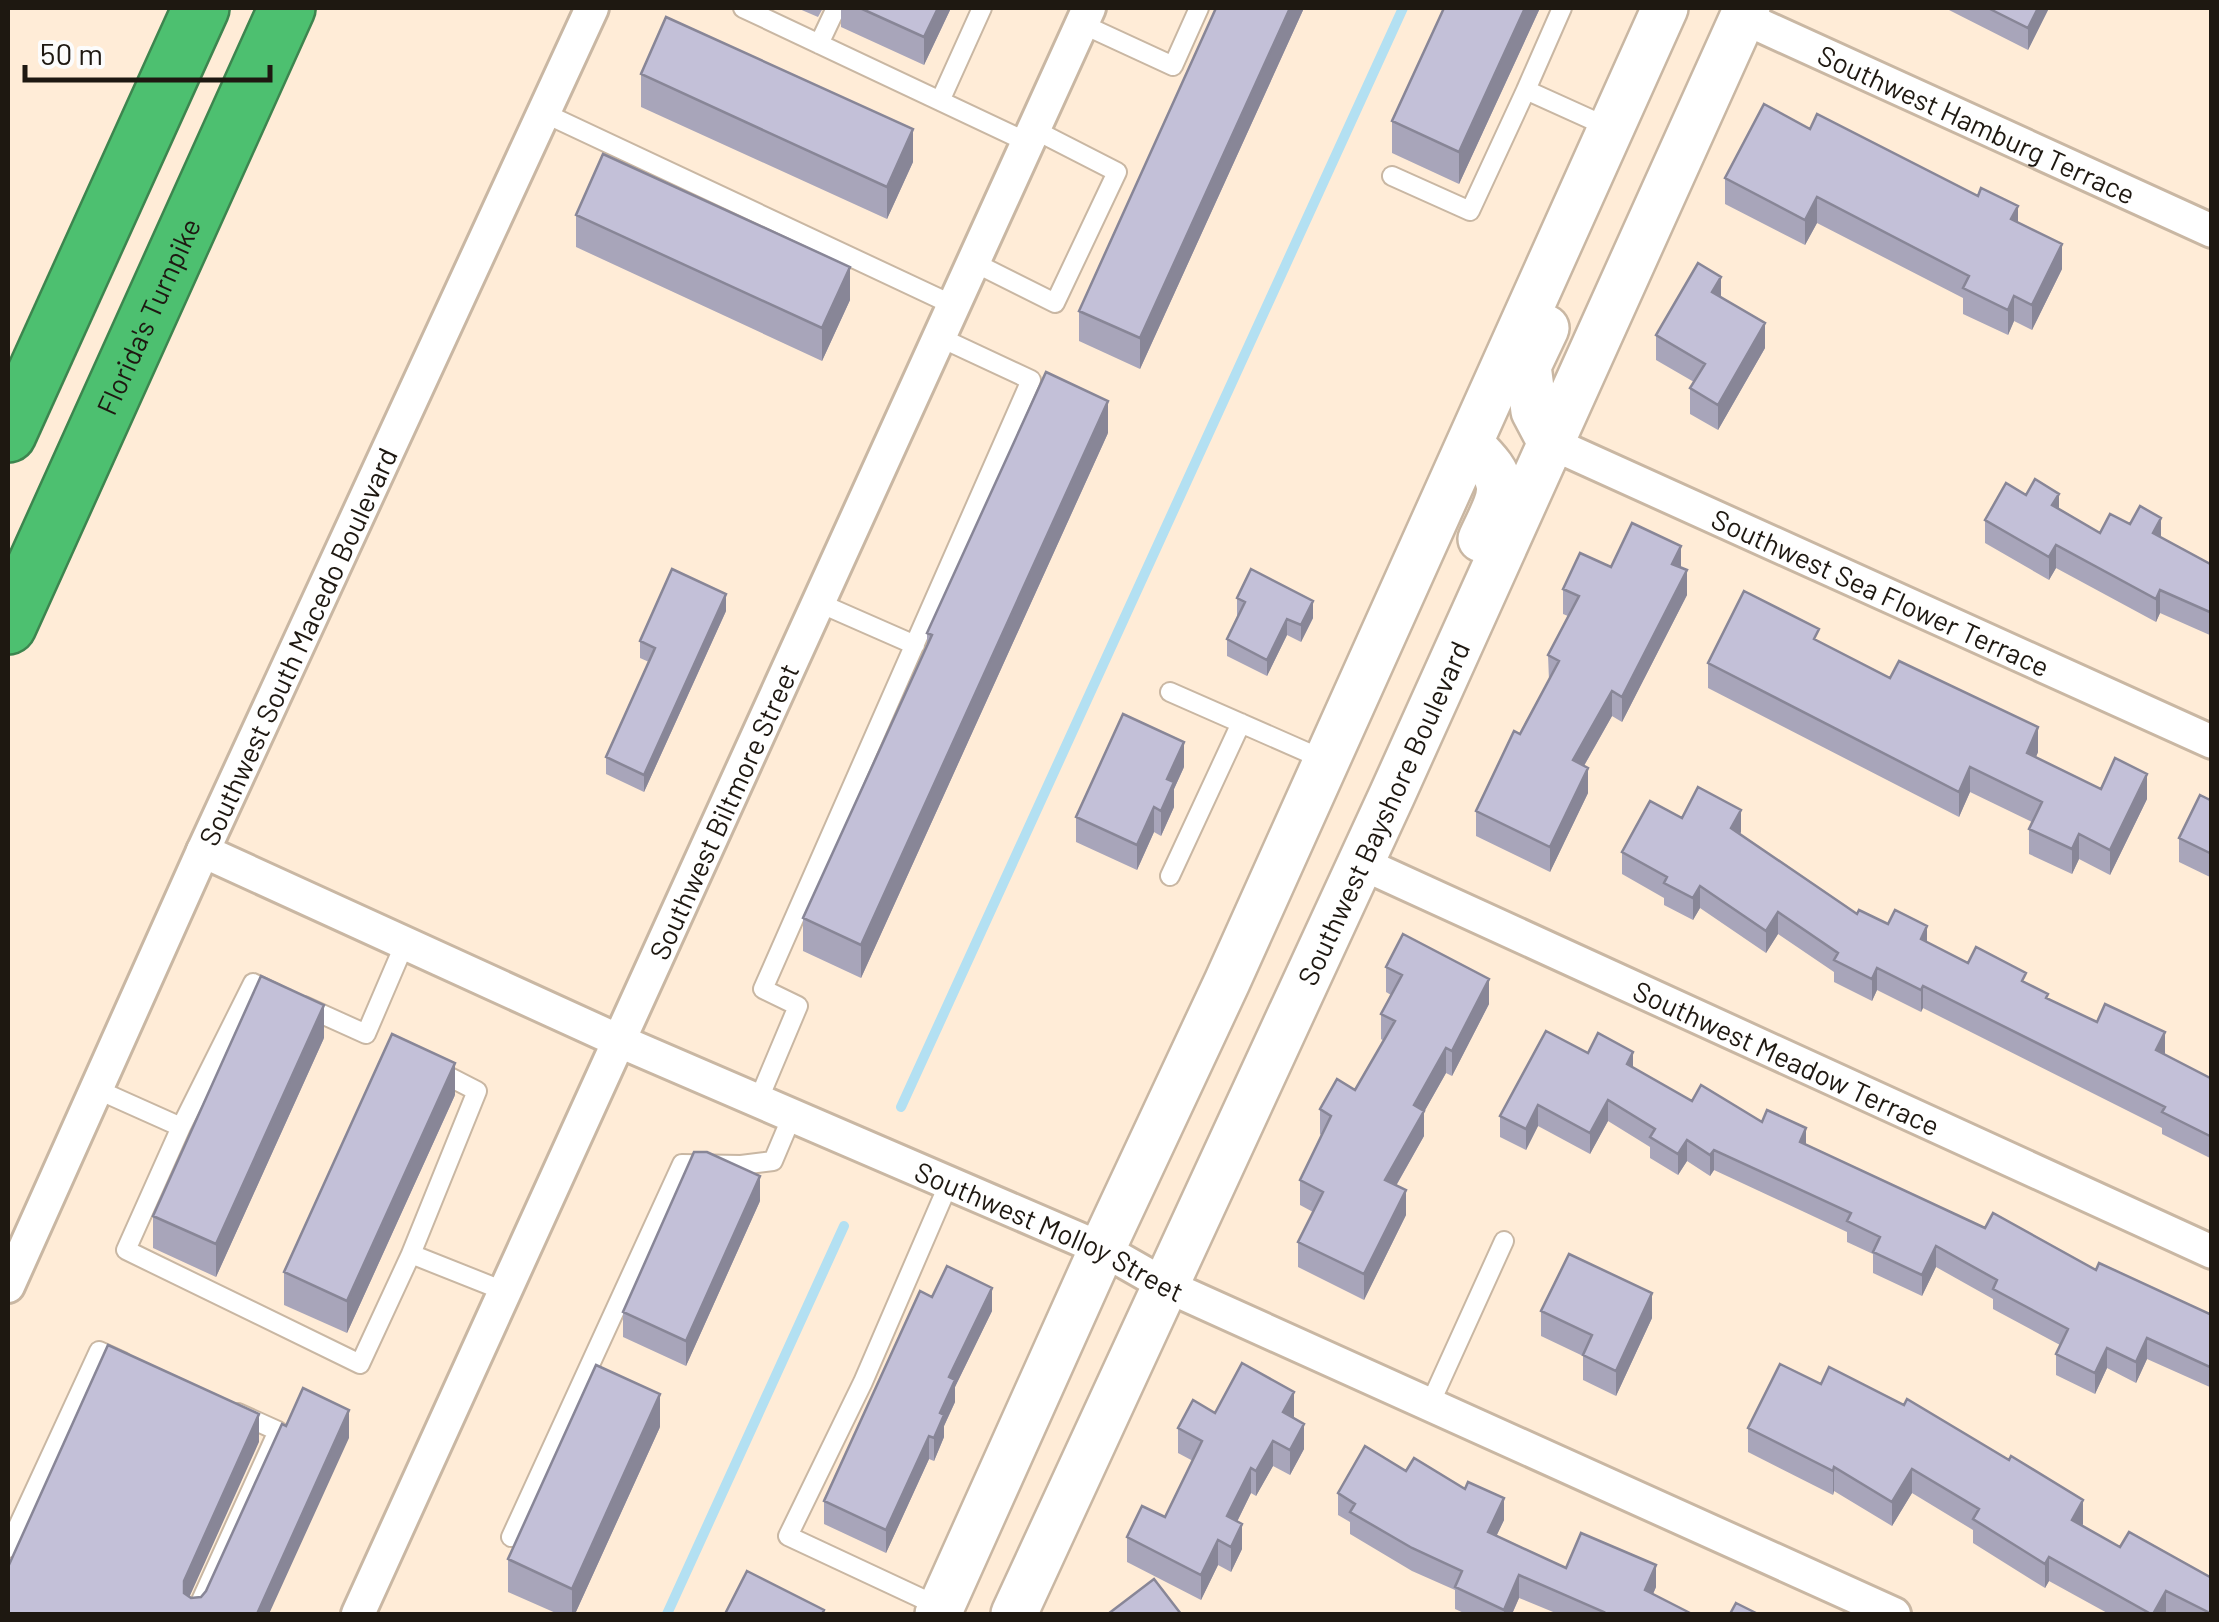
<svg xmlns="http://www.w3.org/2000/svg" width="2219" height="1622" font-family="Barlow,sans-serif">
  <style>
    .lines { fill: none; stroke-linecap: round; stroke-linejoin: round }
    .stream { stroke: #b3e0f2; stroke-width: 10 }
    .service-casing { stroke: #c9b7a3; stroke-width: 22 }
    .minor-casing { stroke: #c9b7a3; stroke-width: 38 }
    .secondary-casing { stroke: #c9b7a3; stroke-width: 50 }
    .motorway-casing { stroke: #3d854f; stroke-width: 60 }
    .service { stroke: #fff; stroke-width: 18 }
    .minor { stroke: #fff; stroke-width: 32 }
    .secondary { stroke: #fff; stroke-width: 45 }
    .motorway { stroke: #4dc070; stroke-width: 55 }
    .wall { fill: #a8a5ba }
    .shaded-wall { fill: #888697 }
    .building { fill: #c3c0d8; stroke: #888697; stroke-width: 2.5 }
    .labels { text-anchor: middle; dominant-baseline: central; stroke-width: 8; stroke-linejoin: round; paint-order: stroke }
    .street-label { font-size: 28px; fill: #1e1811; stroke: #fcfcfc }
  </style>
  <rect width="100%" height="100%" fill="#ffecd7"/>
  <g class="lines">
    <path class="stream" d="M901,1107L1403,8
      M667,1614L844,1226"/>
    <g class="service-casing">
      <path id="service" d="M743,8L1027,142
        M1562,8L1526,90L1610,128
        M1082,24L1173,66L1199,8
        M819,44L836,8
        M940,101L982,8
        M544,113L953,305
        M1392,176L1470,211L1526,90
        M973,262L1055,303L1117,172L1033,129
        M817,602L915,645
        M1170,692L1327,761
        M1170,876L1241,723
        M304,1006L366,1034L405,943
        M438,1071L477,1091L411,1254L504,1291
        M96,1089L181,1127L253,983L276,994
        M758,1101L798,1006L763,989L1031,380L939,337
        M181,1127L126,1250L360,1364L411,1254
        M1430,1404L1504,1241
        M511,1537L682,1164L741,1165L773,1161L792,1116
        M8,1548L99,1351L123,1362
        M940,1607L788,1536L863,1382L949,1183
        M195,1614L278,1431L238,1413"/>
    </g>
    <g class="minor-casing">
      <g id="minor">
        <path id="s1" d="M1742,17L2212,231"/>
        <path id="s2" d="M1551,443L2212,742"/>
        <path id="s3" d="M203,851L617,1040L1102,1249L1167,1286L1894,1614"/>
        <path id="s4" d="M1361,863L2212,1252"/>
        <path id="s5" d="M8,1286L203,851L592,8"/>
        <path id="s6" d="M358,1614L1089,8"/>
      </g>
    </g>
    <g class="secondary-casing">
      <g id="secondary">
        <path d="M1546,328L1528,366L1534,411L1551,443"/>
        <path d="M1470,444C1511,484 1504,490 1481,539"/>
        <path d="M938,1614L1102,1249L1227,982L1665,8"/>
        <path id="s7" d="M1014,1614L1392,795L1747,8"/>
      </g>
    </g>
    <g class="motorway-casing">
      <g id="motorway">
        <path d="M8,434L201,8"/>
        <path id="s8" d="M8,626L287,8"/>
      </g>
    </g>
    <use href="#service" class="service"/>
    <use href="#minor" class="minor"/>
    <use href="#secondary" class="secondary"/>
    <use href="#motorway" class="motorway"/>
  </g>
  <path class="wall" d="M797,8H823L818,17Z
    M841,8H951L924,65L841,27Z
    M1216,8H1304L1140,369L1079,341V311Z
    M1540,8L1459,184L1392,153V121Z
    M1945,8H2049L2028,50Z
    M641,74L913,162L887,219L641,107Z
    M1810,129L2018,223L2062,269L2032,330L2014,321L2008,335L1963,314V298L1817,223L1805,245L1725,204V178Z
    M576,215L850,300L822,361L576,247Z
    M1721,298L1765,348L1718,430L1690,414V388L1694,382L1656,360V335Z
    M1108,433L861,978L803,951V918L927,646V633Z
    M2026,495L2059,509L2100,533L2130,524L2161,537L2212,565V636L2160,613L2156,622L2056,568L2049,580L1985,543V520Z
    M1611,567L1681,568L1687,595L1622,722L1612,716L1584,766L1588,793L1550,872L1476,836V811L1549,680L1548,655L1568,616L1563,614V589Z
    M1237,598L1313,618L1301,642L1287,635L1267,676L1227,656V639L1238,616L1237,615Z
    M726,611L644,792L606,774V757L649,662L640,658V641Z
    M1819,642L2038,752L2036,757L2101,789L2147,799L2110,875L2079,859L2072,874L2029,854V829L2032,822L1970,792L1959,817L1708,688V663Z
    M1184,767L1174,789V807L1161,836L1154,832L1137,870L1076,842V817Z
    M2212,801V878L2179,862V838Z
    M1682,818L1741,832L1739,834L1857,914L1927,942L1968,963L2026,983L2048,999L2165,1055L2212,1079V1159L2162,1134V1128L1923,1008L1921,1012L1877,990L1872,1001L1834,982V972L1778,934L1766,953L1700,908L1693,920L1664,905V898L1622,874V852Z
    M1386,967L1489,1004L1452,1076L1446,1073L1424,1112V1136L1396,1186L1406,1215L1364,1300L1298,1267V1242L1313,1212L1300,1205V1180L1321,1135L1320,1134V1109L1355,1090L1384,1041L1381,1039V1014L1391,995L1386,992Z
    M324,1038L216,1277L153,1248V1216Z
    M1588,1053L1633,1067L1692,1101L1762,1122L1806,1145L1985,1228L2212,1315V1388L2147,1359L2136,1383L2107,1368L2095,1394L2056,1375V1354L2060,1345L1993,1309V1299L1936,1267L1922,1296L1873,1273V1254L1847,1242V1232L1714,1170L1710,1176L1687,1161L1678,1175L1650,1158V1147L1608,1121L1590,1154L1538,1126L1526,1150L1500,1137V1116Z
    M455,1095L347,1333L284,1305V1272Z
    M760,1201L686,1366L623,1337V1312Z
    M932,1297L992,1311L955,1387V1402L944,1426V1437L934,1461L929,1459L886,1553L824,1524V1501Z
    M1541,1311L1652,1318L1616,1396L1583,1380V1356L1541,1336Z
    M1780,1364L2083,1524L2082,1526L2212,1614H2109L2049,1581L2045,1588L1973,1543V1530L1912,1493L1892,1526L1834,1491L1833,1495L1748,1452V1428Z
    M1215,1413L1294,1418L1304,1449L1290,1475L1273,1466L1256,1496L1251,1493L1237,1522L1242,1549L1231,1572L1218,1565L1201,1600L1127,1562V1537L1165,1517L1193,1461L1178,1453V1428Z
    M660,1427L575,1614H558L508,1592V1559Z
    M1406,1471L1504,1520L1496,1536L1566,1568L1656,1587L1653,1594L1692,1614H1558L1519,1598L1512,1614H1466L1455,1609V1590L1412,1571L1350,1534V1522L1338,1515V1493Z"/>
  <path class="shaded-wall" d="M938,8H951L924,65V37Z
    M1290,8H1304L1140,369V338Z
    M1525,8H1540L1459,184V152Z
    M2038,8H2049L2028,50V28Z
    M913,129V162L887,219V187Z
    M1817,197V223L1805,245V220Z
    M2018,206V231L2011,219Z
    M2062,244V269L2032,330V305Z
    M850,267V300L822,361V328Z
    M1721,277V302L1712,292Z
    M2014,296V321L2008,335V310Z
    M1765,323V348L1718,430V405Z
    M1108,401V433L861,978V945Z
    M2059,494V517L2052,505Z
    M2161,518V541L2153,533Z
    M2056,545V568L2049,580V557Z
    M1681,546V571L1672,564Z
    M1687,570V595L1622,722V697Z
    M2160,590V613L2156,622V599Z
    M726,594V611L644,792V775Z
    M1313,601V618L1301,642V625Z
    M1287,619V635L1267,676V660Z
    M1612,691V716L1573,785V760Z
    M2038,727V752L2027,778V753Z
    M1184,742V767L1174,789V807L1161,836V811L1167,779Z
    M1970,767V792L1959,817V792Z
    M1588,768V793L1550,872V847Z
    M2147,774V799L2110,875V850Z
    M1154,807V832L1137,870V845Z
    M1741,810V832L1731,850V828Z
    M2079,834V859L2072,874V849Z
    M1700,886V908L1693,920V898Z
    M1778,912V934L1766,953V931Z
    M1927,926V948L1921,939Z
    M1877,968V990L1872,1001V979Z
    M1489,979V1004L1452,1076V1051Z
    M1923,986V1008L1921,1012V990Z
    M324,1005V1038L216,1277V1244Z
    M2165,1032V1054L2156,1050Z
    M1446,1048V1073L1424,1112V1136L1385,1205V1180L1414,1105Z
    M1633,1052V1073L1627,1064Z
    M455,1063V1095L347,1333V1301Z
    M1608,1100V1121L1590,1154V1133Z
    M1538,1105V1126L1526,1150V1129Z
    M1806,1128V1149L1800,1142Z
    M1687,1140V1161L1678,1175V1154Z
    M1714,1150V1170L1710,1176V1155Z
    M760,1176V1201L686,1366V1341Z
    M1406,1190V1215L1364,1300V1274Z
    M1936,1246V1267L1922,1296V1275Z
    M992,1288V1311L955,1387V1402L944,1426V1437L934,1461V1438L949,1377Z
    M1652,1293V1318L1616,1396V1371Z
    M2147,1338V1359L2136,1383V1362Z
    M2107,1348V1368L2095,1394V1373Z
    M1294,1392V1417L1283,1437V1412Z
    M660,1394V1427L575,1614H572V1589Z
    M349,1410V1438L269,1614H257Z
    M259,1414V1442L184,1609V1581Z
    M1304,1424V1449L1290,1475V1450Z
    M929,1436V1459L886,1553V1530Z
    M1273,1441V1466L1256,1496V1471Z
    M1834,1467V1491L1833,1495V1471Z
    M1251,1468V1493L1227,1542V1516Z
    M1912,1469V1493L1892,1526V1502Z
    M1504,1498V1520L1488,1554V1532Z
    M2083,1500V1524L2072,1544V1520Z
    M1242,1524V1549L1231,1572V1547Z
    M1218,1540V1565L1201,1600V1575Z
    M2049,1557V1581L2045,1588V1564Z
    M1656,1565V1587L1645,1612V1590Z
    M1519,1575V1598L1512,1614H1504V1610Z
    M2166,1591V1614H2153Z"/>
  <path class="building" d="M860,8H938L924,37Z
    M1216,8H1290L1140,338L1079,311Z
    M1444,8H1525L1459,152L1392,121Z
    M1988,8H2038L2028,28Z
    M666,17L913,129L887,187L641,74Z
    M1764,104L1810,129L1817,114L1978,196L1981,188L2018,206L2011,219L2062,244L2032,305L2014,296L2008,310L1963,288L1969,276L1817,197L1805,220L1725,178Z
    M603,154L850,267L822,328L576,215Z
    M1698,263L1721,277L1712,292L1765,323L1718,405L1690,388L1705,364L1656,335Z
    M1046,372L1108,401L861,945L803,918L932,635L927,633Z
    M2035,479L2059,494L2052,505L2100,533L2110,514L2130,524L2140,506L2161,518L2153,533L2212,565V613L2160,590L2156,599L2056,545L2049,557L1985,520L2006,483L2026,495Z
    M1632,523L1681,546L1672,564L1687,570L1622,697L1612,691L1573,760L1588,768L1550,847L1476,811L1514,731L1520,734L1559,661L1548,655L1579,596L1563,589L1580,553L1611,567Z
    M672,569L726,594L644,775L606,757L655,648L640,641Z
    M1251,569L1313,601L1301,625L1287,619L1267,660L1227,639L1245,602L1237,598Z
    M1744,591L1819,629L1814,639L1890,678L1899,661L2038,727L2027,753L2101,789L2115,758L2147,774L2110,850L2079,834L2072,849L2029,829L2042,802L1970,767L1959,792L1708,663Z
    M1123,714L1184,742L1167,779L1174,782L1161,811L1154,807L1137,845L1076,817Z
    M1698,787L1741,810L1731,828L1857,914L1859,910L1888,924L1895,910L1927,926L1921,939L1968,963L1976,947L2026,973L2022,981L2048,994L2046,998L2097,1022L2105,1004L2165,1032L2156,1050L2212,1079V1137L2162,1112L2165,1107L1923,986L1921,990L1877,968L1872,979L1834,960L1838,953L1778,912L1766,931L1700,886L1693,898L1664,883L1667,877L1622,852L1650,801L1682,818Z
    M2200,795L2212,801V854L2179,838Z
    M1403,934L1489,979L1452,1051L1446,1048L1414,1105L1424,1111L1385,1180L1406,1190L1364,1274L1298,1242L1323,1192L1300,1180L1331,1116L1320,1109L1337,1079L1355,1090L1395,1021L1381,1014L1402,975L1386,967Z
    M261,976L324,1005L216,1244L153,1216Z
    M1546,1031L1588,1053L1598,1033L1633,1052L1627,1064L1692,1101L1701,1085L1762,1122L1767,1110L1806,1128L1800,1142L1985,1228L1993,1213L2096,1270L2099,1263L2212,1315V1368L2147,1338L2136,1362L2107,1348L2095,1373L2056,1354L2068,1329L1993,1289L1997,1280L1936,1246L1922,1275L1873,1252L1880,1237L1847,1221L1851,1213L1714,1150L1710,1155L1687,1140L1678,1154L1650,1137L1655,1129L1608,1100L1590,1133L1538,1105L1526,1129L1500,1116Z
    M392,1034L455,1063L347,1301L284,1272Z
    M694,1152H707L760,1176L686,1341L623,1312Z
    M1569,1254L1652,1293L1616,1371L1583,1355L1592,1335L1541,1311Z
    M947,1266L992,1288L949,1377L955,1380L940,1413L944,1415L934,1438L929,1436L886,1530L824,1501L920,1291L932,1297Z
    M108,1345L259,1414L184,1581V1593L191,1598L201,1597L206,1591L282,1424L286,1426L303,1388L349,1410L257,1614H8V1567Z
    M1242,1363L1294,1392L1283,1412L1304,1424L1290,1450L1273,1441L1256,1471L1251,1468L1227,1516L1242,1524L1231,1547L1218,1540L1201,1575L1127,1537L1142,1506L1165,1517L1202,1441L1178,1428L1193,1400L1215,1413Z
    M1780,1364L1821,1384L1829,1367L1904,1405L1907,1399L2009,1460L2011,1456L2083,1500L2072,1520L2120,1547L2129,1532L2210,1577L2212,1573V1614L2166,1591L2153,1614H2151L2049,1557L2045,1564L1973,1519L1979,1509L1912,1469L1892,1502L1834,1467L1833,1471L1748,1428Z
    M596,1365L660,1394L572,1589L508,1559Z
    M1365,1446L1406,1471L1414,1458L1465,1489L1468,1482L1504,1498L1488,1532L1566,1568L1581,1533L1656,1565L1645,1590L1692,1614H1603L1604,1612L1519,1575L1504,1610L1455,1587L1462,1571L1412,1548L1350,1512L1355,1504L1338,1493Z
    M747,1571L824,1610L822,1614H725Z
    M1154,1579L1181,1614H1108Z
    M1736,1603L1758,1614H1730Z"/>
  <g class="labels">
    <g class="street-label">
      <text stroke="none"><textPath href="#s1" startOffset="258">Southwest Hamburg Terrace</textPath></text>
      <text stroke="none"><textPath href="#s8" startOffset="340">Florida's Turnpike</textPath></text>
      <text stroke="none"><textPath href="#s2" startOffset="362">Southwest Sea Flower Terrace</textPath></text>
      <text stroke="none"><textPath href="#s5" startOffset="702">Southwest South Macedo Boulevard</textPath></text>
      <text stroke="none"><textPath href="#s6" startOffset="882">Southwest Biltmore Street</textPath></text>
      <text stroke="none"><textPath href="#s7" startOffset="882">Southwest Bayshore Boulevard</textPath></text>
      <text stroke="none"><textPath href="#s4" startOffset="468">Southwest Meadow Terrace</textPath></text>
      <text stroke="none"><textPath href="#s3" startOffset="928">Southwest Molloy Street</textPath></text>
    </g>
  </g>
  <rect width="2219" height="1622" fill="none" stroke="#1e1811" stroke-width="20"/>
  <path d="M25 65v15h245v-15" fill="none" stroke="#1e1811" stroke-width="5"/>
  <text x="40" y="65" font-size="30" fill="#1e1811" stroke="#fcfcfc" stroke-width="8" paint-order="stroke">50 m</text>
</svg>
